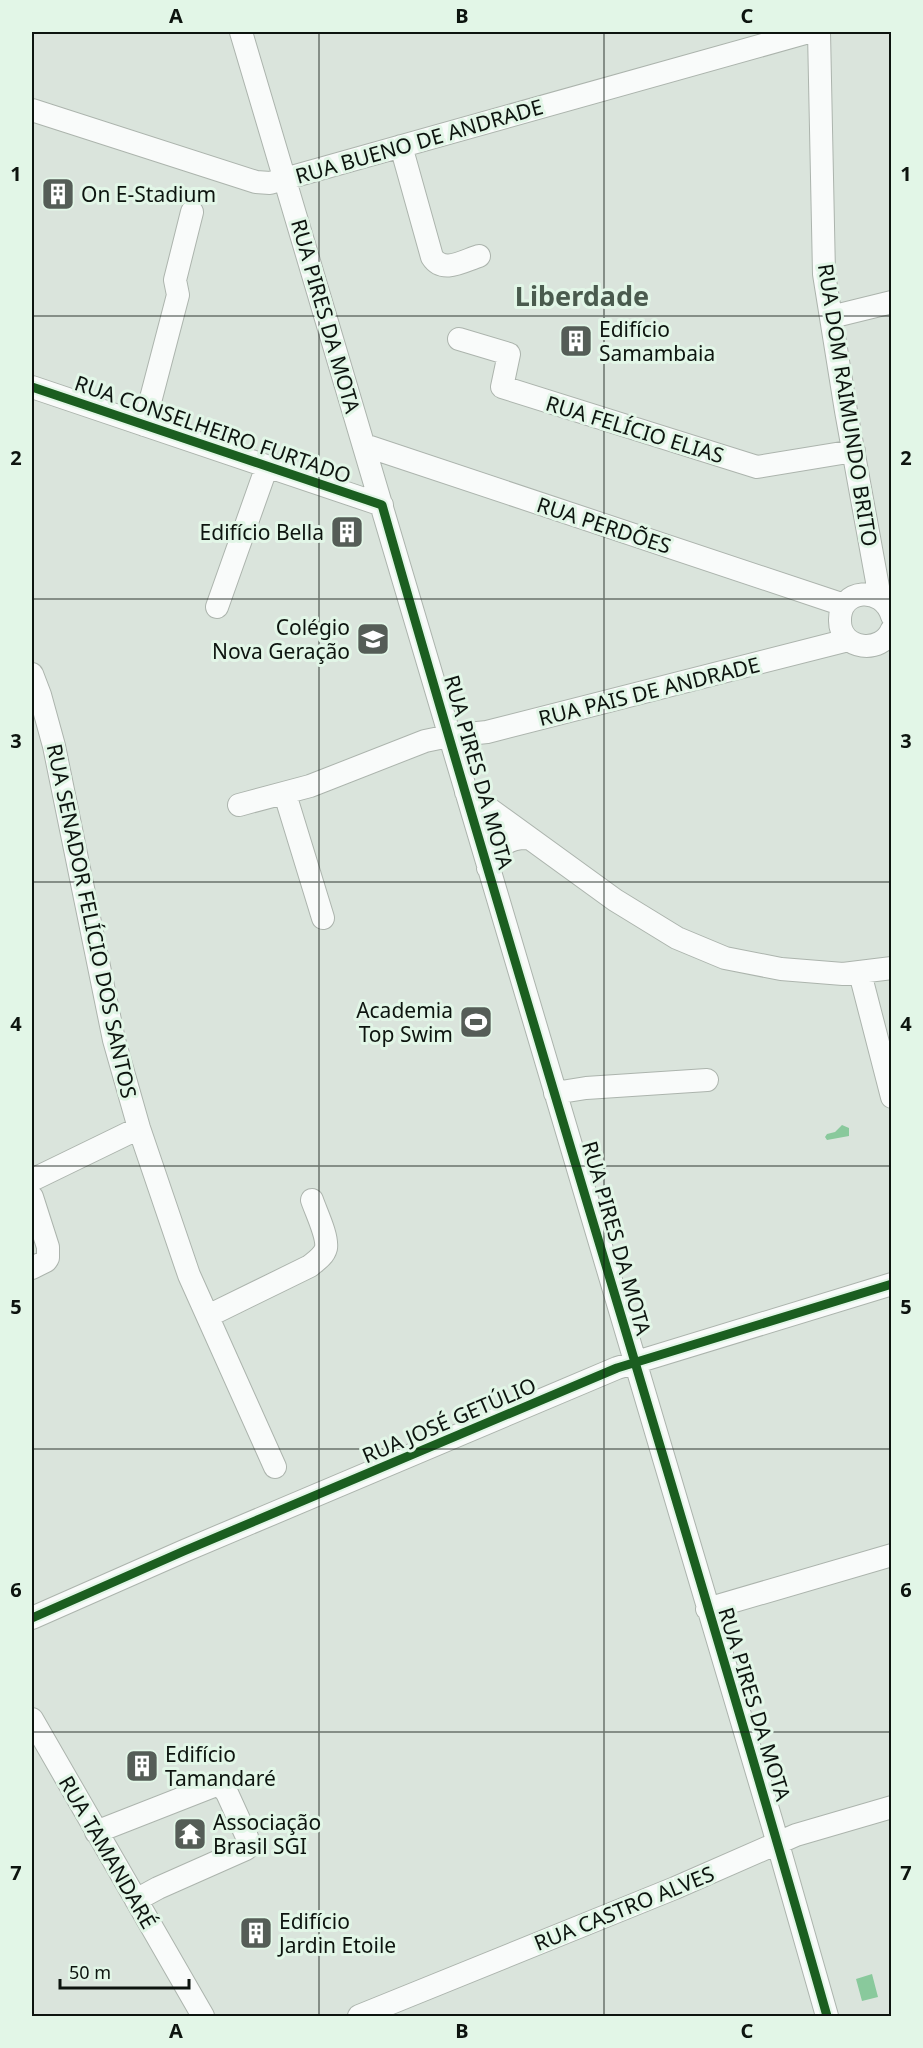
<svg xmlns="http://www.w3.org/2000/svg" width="923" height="2048" font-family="'Noto Sans',sans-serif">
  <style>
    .water { fill: #89c99c }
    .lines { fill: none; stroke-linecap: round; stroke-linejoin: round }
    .minor-casing { stroke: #acb4ad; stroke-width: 24 }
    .minor { stroke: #f9fbfa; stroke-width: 22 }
    .cycleway-casing { stroke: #e2f6e7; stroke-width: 13 }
    .cycleway { stroke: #1b5e20; stroke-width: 9 }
    .grid { fill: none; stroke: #0d140f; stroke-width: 1.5; stroke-opacity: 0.55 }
    .labels { text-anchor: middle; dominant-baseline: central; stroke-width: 6; stroke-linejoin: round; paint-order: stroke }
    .street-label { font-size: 21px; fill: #0d140f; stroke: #e2f6e7 }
    .poi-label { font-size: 21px; fill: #0d140f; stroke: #e2f6e7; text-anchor: start }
    .district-label { font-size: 27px; font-weight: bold; fill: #4a5b4e; stroke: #e2f6e7 }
    .neatline { fill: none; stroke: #0d140f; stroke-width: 2 }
    .grid-label { font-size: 20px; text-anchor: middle; font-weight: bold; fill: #0d140f }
  </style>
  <rect width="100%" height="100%" fill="#dae4dc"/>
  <path class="water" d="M842,1125L849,1128V1136L827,1140L825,1137L827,1134L835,1132Z
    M872,1974L878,1997L862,2001L856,1979Z"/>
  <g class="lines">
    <g class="minor-casing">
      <path id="minor" d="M241,32L772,1823L827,2016
        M819,32L824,274L846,411L880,598
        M32,110L256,182L270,183L809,32
        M401,146L432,257C443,274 463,261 479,256
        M831,317L892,302
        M459,339L509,354L502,387L757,467L854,451
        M32,387L382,505
        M144,425L178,295L175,280L192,212
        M364,445L844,605
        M217,607L267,466
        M892,616C883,585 839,588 840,621C840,650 882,655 892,629
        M32,674L40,695L54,746L114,1040L139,1128L189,1275L275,1467
        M466,792L615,900L677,938L725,958L781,969L843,974L892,968
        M285,794L323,918
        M239,805L310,786L425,741L449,736L487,732L848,640
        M488,868C499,848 504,837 529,838
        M860,973L892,1097
        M555,1093L586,1088L707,1080
        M32,1180L139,1128
        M32,1197L48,1247V1258L46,1261L32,1268
        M208,1316L310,1266C316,1261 324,1256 326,1248C328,1236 316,1212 312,1200
        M707,1609L892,1555
        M32,1618L184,1551L617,1368L892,1284
        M32,1719L203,2016
        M96,1832L216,1785L222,1787L227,1793L247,1837L248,1844L246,1849L158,1888L136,1900
        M359,2016L675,1888L796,1835L892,1807"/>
    </g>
    <use href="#minor" class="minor"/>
    <g class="cycleway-casing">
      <path id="cycleway" d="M32,387L382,505C525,1010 684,1511 827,2016
        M32,1618L184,1551L617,1368L892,1284"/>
    </g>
    <use href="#cycleway" class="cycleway"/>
  </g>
  <path class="grid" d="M319,32V2016M604,32V2016M32,316H892M32,599H892M32,882H892M32,1166H892M32,1449H892M32,1732H892"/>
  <defs>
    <g id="building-square" transform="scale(1.725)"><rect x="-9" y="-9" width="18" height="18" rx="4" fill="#555d57" stroke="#e2f6e7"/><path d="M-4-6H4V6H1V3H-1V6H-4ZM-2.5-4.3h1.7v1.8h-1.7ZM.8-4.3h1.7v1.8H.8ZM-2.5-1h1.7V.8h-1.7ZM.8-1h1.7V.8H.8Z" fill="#fff"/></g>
    <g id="school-square" transform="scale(1.725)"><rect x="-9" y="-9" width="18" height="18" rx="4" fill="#555d57" stroke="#e2f6e7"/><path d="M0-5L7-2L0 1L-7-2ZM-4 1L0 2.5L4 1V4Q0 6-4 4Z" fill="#fff"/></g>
    <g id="stadium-square" transform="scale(1.725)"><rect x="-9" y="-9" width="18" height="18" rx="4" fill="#555d57" stroke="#e2f6e7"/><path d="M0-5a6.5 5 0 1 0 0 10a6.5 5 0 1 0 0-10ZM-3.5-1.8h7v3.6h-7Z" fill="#fff"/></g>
    <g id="temple-square" transform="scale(1.725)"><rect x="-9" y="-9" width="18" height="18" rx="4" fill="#555d57" stroke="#e2f6e7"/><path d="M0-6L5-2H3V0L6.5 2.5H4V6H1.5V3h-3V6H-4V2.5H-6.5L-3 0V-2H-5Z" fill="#fff"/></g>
  </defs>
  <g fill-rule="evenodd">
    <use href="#building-square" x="58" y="194"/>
    <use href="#building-square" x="576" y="341"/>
    <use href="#building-square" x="347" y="532"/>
    <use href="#school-square" x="373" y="639"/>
    <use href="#stadium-square" x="476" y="1022"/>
    <use href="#building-square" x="142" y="1766"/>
    <use href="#temple-square" x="190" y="1834"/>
    <use href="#building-square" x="256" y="1933"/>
  </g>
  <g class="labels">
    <g class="street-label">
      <text transform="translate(419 141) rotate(-16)">RUA BUENO DE ANDRADE</text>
      <text transform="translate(326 316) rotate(74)">RUA PIRES DA MOTA</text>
      <text transform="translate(848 405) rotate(81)">RUA DOM RAIMUNDO BRITO</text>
      <text transform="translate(213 429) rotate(19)">RUA CONSELHEIRO FURTADO</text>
      <text transform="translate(635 429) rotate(17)">RUA FELÍCIO ELIAS</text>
      <text transform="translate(604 525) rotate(18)">RUA PERDÕES</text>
      <text transform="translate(649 691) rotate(-14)">RUA PAIS DE ANDRADE</text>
      <text transform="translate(479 772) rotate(74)">RUA PIRES DA MOTA</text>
      <text transform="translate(92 921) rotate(78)">RUA SENADOR FELÍCIO DOS SANTOS</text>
      <text transform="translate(617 1238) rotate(74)">RUA PIRES DA MOTA</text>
      <text transform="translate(449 1420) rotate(-23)">RUA JOSÉ GETÚLIO</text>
      <text transform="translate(755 1704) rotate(73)">RUA PIRES DA MOTA</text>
      <text transform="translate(108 1852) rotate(60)">RUA TAMANDARÉ</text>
      <text transform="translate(624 1908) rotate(-22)">RUA CASTRO ALVES</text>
    </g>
    <g class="poi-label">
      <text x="81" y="194">On E-Stadium</text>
      <text x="599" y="329">Edifício<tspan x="599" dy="24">Samambaia</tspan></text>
      <text x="324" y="532" text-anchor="end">Edifício Bella</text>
      <text x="350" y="627" text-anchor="end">Colégio<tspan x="350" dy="24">Nova Geração</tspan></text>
      <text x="453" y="1010" text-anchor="end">Academia<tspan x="453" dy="24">Top Swim</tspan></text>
      <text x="165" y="1754">Edifício<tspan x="165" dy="24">Tamandaré</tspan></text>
      <text x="213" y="1822">Associação<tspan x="213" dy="24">Brasil SGI</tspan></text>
      <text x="279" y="1921">Edifício<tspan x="279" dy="24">Jardin Etoile</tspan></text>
    </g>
    <g class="district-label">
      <text x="582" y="295">Liberdade</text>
    </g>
  </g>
  <rect width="923" height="2048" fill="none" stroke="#e2f6e7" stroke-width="66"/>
  <path d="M60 1979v9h129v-9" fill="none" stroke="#0d140f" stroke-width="3"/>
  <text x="69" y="1979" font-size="18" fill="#0d140f" stroke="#e2f6e7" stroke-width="4.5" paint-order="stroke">50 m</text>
  <rect x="33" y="33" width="857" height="1982" class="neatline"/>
  <g class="grid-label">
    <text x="176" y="23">A</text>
    <text x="462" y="23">B</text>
    <text x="747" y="23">C</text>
    <text x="16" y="181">1</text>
    <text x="906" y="181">1</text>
    <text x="16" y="465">2</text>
    <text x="906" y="465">2</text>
    <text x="16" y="748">3</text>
    <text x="906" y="748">3</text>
    <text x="16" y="1031">4</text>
    <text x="906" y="1031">4</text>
    <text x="16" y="1314">5</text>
    <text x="906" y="1314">5</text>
    <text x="16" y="1597">6</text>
    <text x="906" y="1597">6</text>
    <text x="16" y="1880">7</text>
    <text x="906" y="1880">7</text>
    <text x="176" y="2038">A</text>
    <text x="462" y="2038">B</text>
    <text x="747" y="2038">C</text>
  </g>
</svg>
